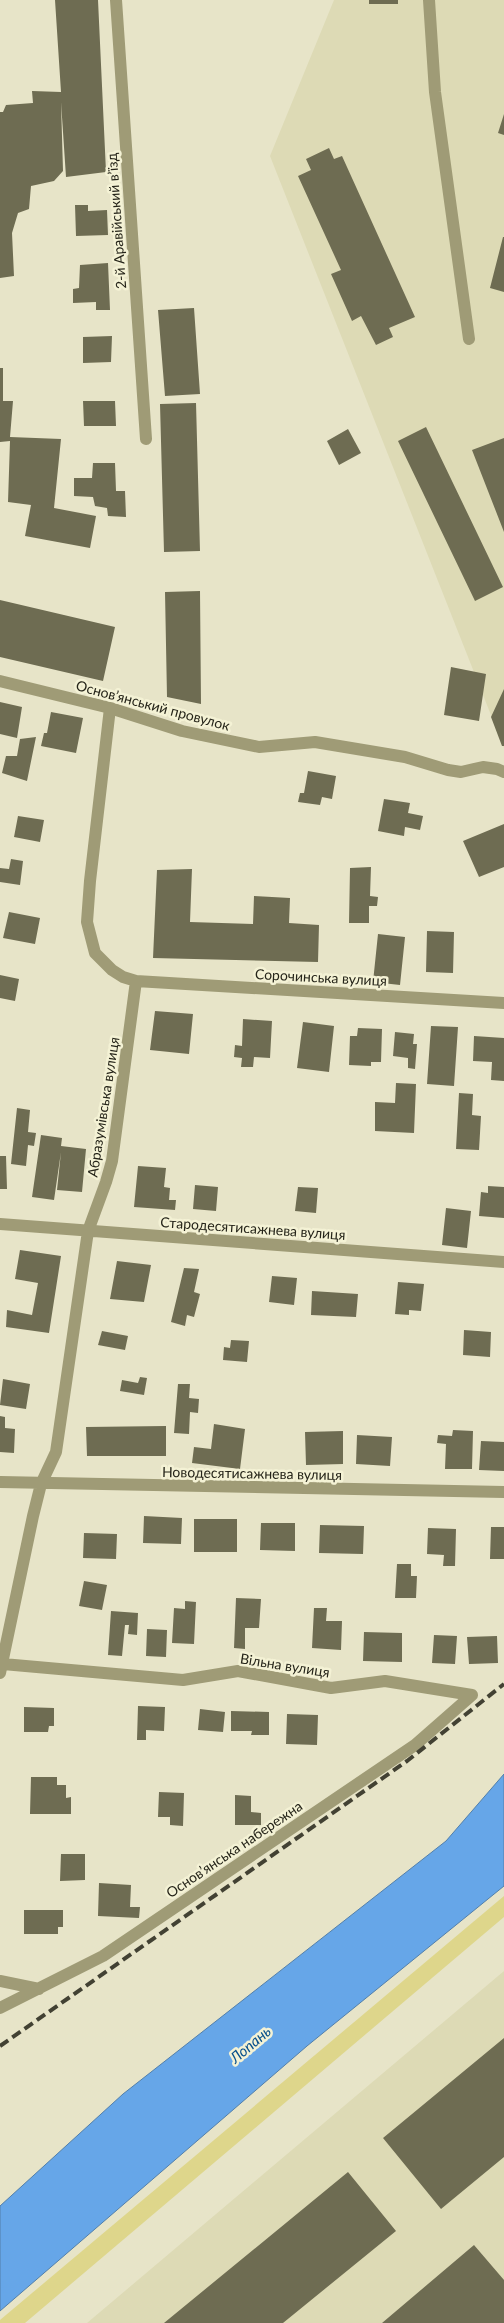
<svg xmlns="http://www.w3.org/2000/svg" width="504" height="2323" font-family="Lato,sans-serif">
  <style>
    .built { fill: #dddab5 }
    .green { fill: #ded68b }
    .water { fill: #66a6e8; stroke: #527faa }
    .building { fill: #6e6c52 }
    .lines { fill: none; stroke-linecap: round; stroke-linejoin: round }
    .minor { stroke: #9f9b76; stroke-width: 12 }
    .rail { stroke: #424133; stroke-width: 4; stroke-dasharray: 10 5; stroke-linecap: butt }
    .labels { text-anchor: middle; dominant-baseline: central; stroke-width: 5; stroke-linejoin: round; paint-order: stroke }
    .street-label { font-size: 14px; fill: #252419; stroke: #f4f2d5 }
    .water-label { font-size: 15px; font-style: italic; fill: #08508c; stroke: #f4f2d5 }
  </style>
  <rect width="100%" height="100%" fill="#e7e4c8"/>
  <path class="built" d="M334,0H504V748L270,156Z
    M504,1971V2323H87Z"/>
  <path class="green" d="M504,1896V1917L25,2323H0V2320Z"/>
  <path class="water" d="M504,1774V1886L307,2046L0,2311V2206L123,2094L446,1841Z"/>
  <path class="building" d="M55,0H98L106,172L66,177L61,102L63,171L54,181L31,186L29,209L18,213L12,233L14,276L0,278V112H3L6,105L33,103L32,91L61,92Z
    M369,0H398V4H369Z
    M504,114V135L498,133Z
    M329,148L334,159L342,156L415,317L389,328L393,337L376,345L361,316L352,321L331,274L341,270L298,176L311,170L306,159Z
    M75,205H88V211L107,210L108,235L76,236Z
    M503,237H504V292L490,288Z
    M108,263L110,310H96V302L73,303V289L79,288L80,265Z
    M194,308L200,394L165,396L158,310Z
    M112,336L111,362L83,363V337Z
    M0,368H3V401H13L10,437L61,439L54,508L96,516L90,548L25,536L31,505L8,502L10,441L0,442Z
    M83,401H115L116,426H84Z
    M196,403L200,551L164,552L160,404Z
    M426,427L503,587L475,601L398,441Z
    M348,429L361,453L339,465L327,441Z
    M504,438V532L472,450Z
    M93,463H115L116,491H125L126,517L108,516L107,508L95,506L93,497L74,496V478H92Z
    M200,591L201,704L167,697L165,592Z
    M0,600L115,627L103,681L0,657Z
    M451,667L486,674L479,721L444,715Z
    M504,689V746H502L491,717Z
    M0,702L22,707L17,738L0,734Z
    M51,712L83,718L76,753L41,746L44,733H47Z
    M36,737L27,781L2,773L6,756H17L20,739Z
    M308,771L336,776L332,799L322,797L320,805L298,802L300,793H304Z
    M384,799L410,803L408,813L423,816L420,830L405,827L404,836L378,831Z
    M18,816L44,820L40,842L14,837Z
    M504,824V867L479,877L463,841Z
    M11,859L23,861L20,885L0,882V868L9,869Z
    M371,867L370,896L378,897L377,906H369V923H349L350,868Z
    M192,869L190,922L253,924L254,896L290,898L289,923L319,925L318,962L153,958L157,870Z
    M9,912L40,918L35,944L3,938Z
    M427,931L454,932L453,973L426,972Z
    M378,934L405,937L400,985L373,982Z
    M0,975L19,979L15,1001L0,998Z
    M155,1011L193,1014L189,1054L150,1050Z
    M243,1019L272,1021L270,1058L254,1057L253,1067H241L242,1058L234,1057L235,1045L242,1046Z
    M303,1022L334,1026L329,1072L297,1068Z
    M431,1026L458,1027L454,1086L427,1084Z
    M358,1028L382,1029L381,1062H371V1066L349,1065L350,1036H357Z
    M395,1032L414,1034L413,1044H417L415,1069L408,1068V1058L393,1056Z
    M474,1036L504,1038V1081L491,1080L492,1062L473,1061Z
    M396,1083L416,1084L414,1133L375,1131V1102L395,1103Z
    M459,1093L473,1094L472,1115L481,1116L479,1150L456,1149Z
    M17,1108L30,1110L28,1132L36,1133L34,1146L28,1145L26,1166L11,1164Z
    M41,1135L62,1138L61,1146L86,1149L82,1192L57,1190L61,1152L54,1200L32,1197Z
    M0,1156H6L7,1189H0Z
    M138,1166L166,1168L164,1187L170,1188L169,1200H176L175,1210L134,1207Z
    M195,1185L218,1187L216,1211L193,1209Z
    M488,1186L504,1187V1218L479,1216L481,1192L488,1193Z
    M298,1187L318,1188L316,1213L295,1211Z
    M446,1208L471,1211L467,1248L442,1245Z
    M20,1250L61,1256L49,1333L6,1327L7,1310L32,1315L38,1283L15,1279Z
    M117,1261L151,1265L144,1302L110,1299Z
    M184,1268L199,1269L194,1292L200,1294L194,1317L187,1315L185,1326L171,1322Z
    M272,1276L297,1278L294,1305L269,1302Z
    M398,1282L424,1284L421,1311L409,1310V1315L395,1314Z
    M312,1291L358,1294L356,1317L311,1315Z
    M464,1330L491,1332L490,1357L463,1355Z
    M102,1331L128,1336L125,1350L98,1345Z
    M231,1340L249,1341L247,1362L223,1360L224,1347L230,1348Z
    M140,1377L147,1378L144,1395L120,1391L122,1380L138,1383Z
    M3,1379L30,1384L26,1409L0,1405Z
    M178,1384H190L189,1398L199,1399L198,1413L190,1412L189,1434L174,1433Z
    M0,1416L5,1417V1428L15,1429L14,1453L0,1452Z
    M214,1424L245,1429L240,1469L192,1463L194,1447L211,1449Z
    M166,1426V1456H87L86,1427Z
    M453,1430L473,1431L472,1469H445L446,1444L437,1443L438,1435L452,1436Z
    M343,1431V1464L306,1465L305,1432Z
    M357,1435L392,1437L390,1466L356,1464Z
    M481,1441L504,1442V1471L479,1470Z
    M144,1516L182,1518L181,1544L143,1543Z
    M194,1519H237V1552H194Z
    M261,1523H295V1551L260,1550Z
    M320,1525L364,1526L363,1554L319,1553Z
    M491,1527H504V1559H490Z
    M428,1528L456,1529L455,1566H443L444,1555L427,1554Z
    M84,1533L117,1534L116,1559L83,1558Z
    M397,1564H411V1576H417L416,1598H395Z
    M84,1581L107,1585L102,1610L79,1606Z
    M236,1598L261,1599L259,1628H245V1649L234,1648Z
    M185,1601L196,1602L194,1644L172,1643L174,1608L185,1609Z
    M314,1608H327L326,1621H342L341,1650L312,1648Z
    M111,1611L138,1613L137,1635L128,1634L129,1625H125L122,1656L108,1655Z
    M147,1629L167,1630L166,1657L146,1656Z
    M364,1632L402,1633V1662L363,1661Z
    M434,1635L457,1636L455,1664L432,1663Z
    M497,1636L498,1663L469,1664L467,1637Z
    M138,1706L165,1707L164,1731L146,1730V1740H137Z
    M24,1707L54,1708V1726H49L48,1732H24Z
    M200,1709L225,1712L223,1732L198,1730Z
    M231,1711L269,1712V1735H251L252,1731H231Z
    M287,1714L318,1715L317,1745L286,1744Z
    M31,1777H57V1785H66V1798L71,1797V1814H30Z
    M159,1792L184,1793L183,1826L170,1825V1817H158Z
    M235,1795L251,1796V1812L261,1813V1825H235Z
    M61,1854H85V1880L60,1881Z
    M99,1883L131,1885L130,1907H140L139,1918L98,1916Z
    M24,1910H63V1927H58V1934H24Z
    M504,2038V2157L441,2209L383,2138Z
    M348,2172L396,2231L283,2323H164Z
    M474,2245L504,2280V2323H382Z"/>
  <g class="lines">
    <path class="minor" d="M116,0L146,439
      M429,0L435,92L469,339
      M0,681L110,708L182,731L259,747L315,742L405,757L448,770L461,772L483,767L497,769L504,772
      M136,981L504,1003
      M0,1224L504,1262
      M0,1482L504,1492
      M3,1664L183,1680L238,1671L331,1688L385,1681L472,1695
      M0,1673L33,1516L41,1484L56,1452L88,1231L106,1182L112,1161L136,981L123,977L112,970L95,953L87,922L90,881L110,708
      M0,1981L39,1989
      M0,2008L103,1956L415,1745L472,1695"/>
    <path class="rail" d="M0,2046L407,1761L504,1684"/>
  </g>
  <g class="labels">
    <g class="street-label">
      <text transform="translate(116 221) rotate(-94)">2-й Аравійський в’їзд</text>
      <text transform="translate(153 705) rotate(15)">Основ’янський провулок</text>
      <text transform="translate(321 977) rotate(3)">Сорочинська вулиця</text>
      <text transform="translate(103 1107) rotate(-81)">Абразумівська вулиця</text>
      <text transform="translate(253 1228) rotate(4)">Стародесятисажнева вулиця</text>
      <text transform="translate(252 1473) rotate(1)">Новодесятисажнева вулиця</text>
      <text transform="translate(285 1665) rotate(9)">Вільна вулиця</text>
      <text transform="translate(234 1849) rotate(-34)">Основ’янська набережна</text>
    </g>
    <g class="water-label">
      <text transform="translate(250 2044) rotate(-40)">Лопань</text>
    </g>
  </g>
</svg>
